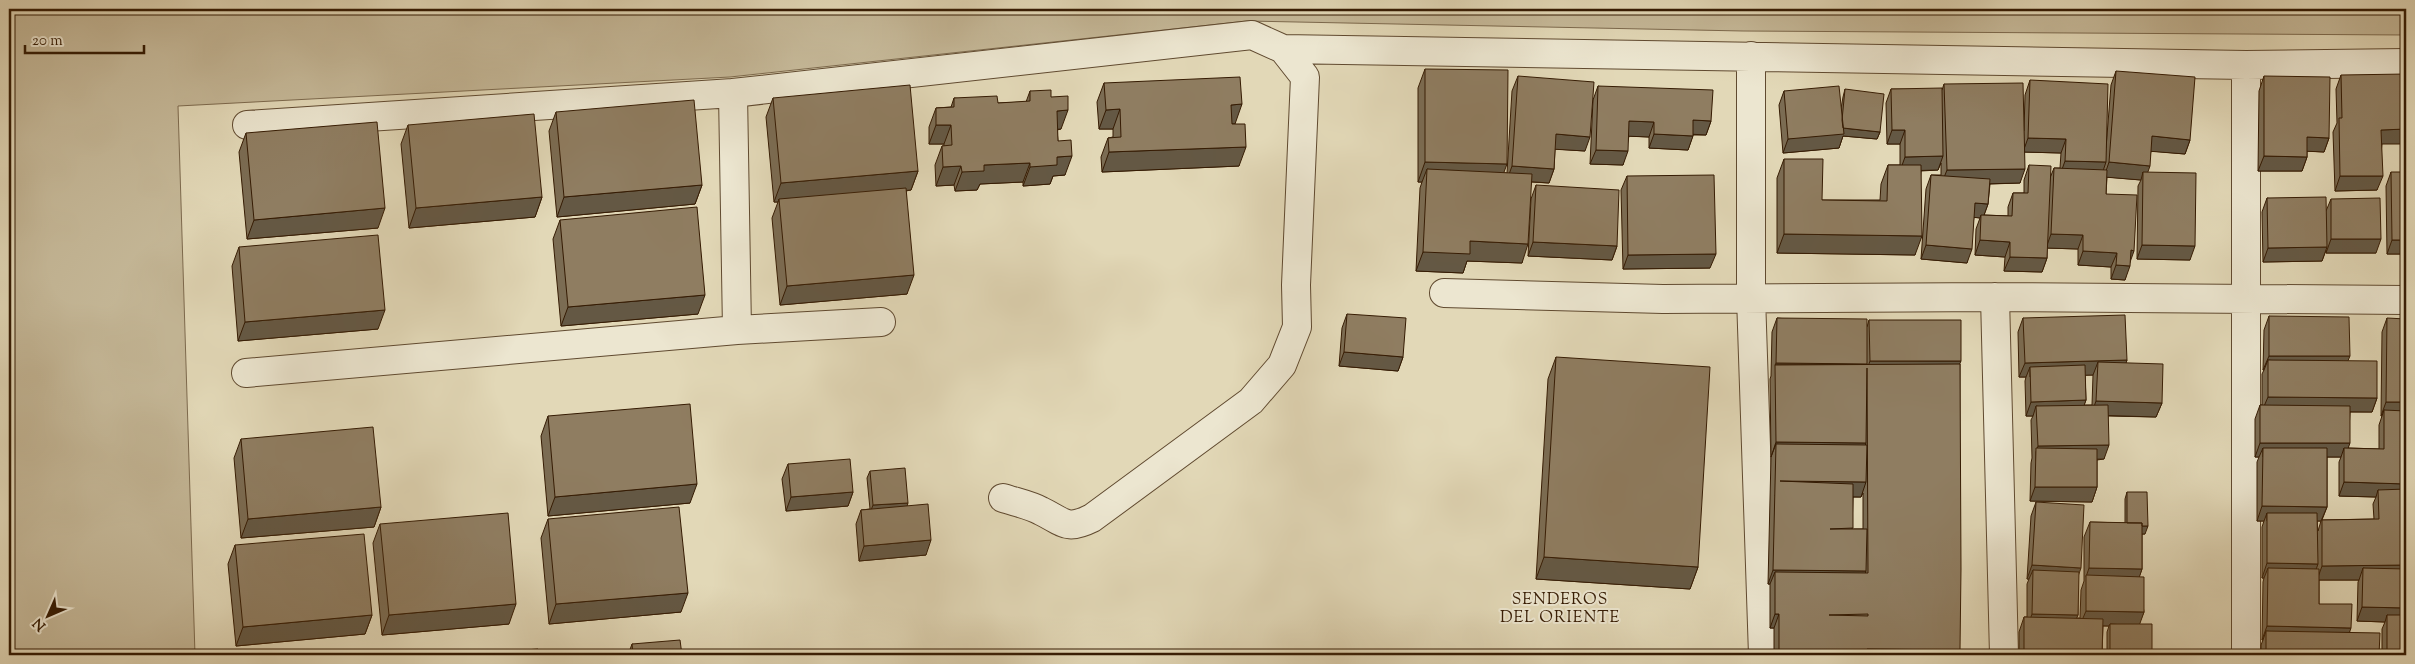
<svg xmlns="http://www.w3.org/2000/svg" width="2415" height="664" font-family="'Sorts Mill Goudy',serif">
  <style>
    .green { fill: #c5b898; stroke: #7d6a4e }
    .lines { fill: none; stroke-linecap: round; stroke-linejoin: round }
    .street-casing { stroke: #604a30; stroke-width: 30 }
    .street { stroke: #ece6d0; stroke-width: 28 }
    .wall { fill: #7b6c53; stroke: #351b03; fill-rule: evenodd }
    .shaded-wall { fill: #645844; stroke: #351b03 }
    .building { fill: #8f7d61; stroke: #351b03; fill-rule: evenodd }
    .labels { text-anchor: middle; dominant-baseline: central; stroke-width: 4; stroke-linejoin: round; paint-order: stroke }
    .neighbourhood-label { font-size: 16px; letter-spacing: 1px; fill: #351b03; stroke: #ece6d0 }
  </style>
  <rect width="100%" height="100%" fill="#e2d8b7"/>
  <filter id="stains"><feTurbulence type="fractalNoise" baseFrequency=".004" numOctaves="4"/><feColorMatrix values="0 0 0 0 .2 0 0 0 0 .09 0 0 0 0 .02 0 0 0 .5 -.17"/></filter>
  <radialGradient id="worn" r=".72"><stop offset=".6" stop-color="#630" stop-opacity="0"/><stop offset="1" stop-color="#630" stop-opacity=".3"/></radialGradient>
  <path class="green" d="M9,9H2406V35L1743,31L1247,21L730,77L178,106L195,655H9Z"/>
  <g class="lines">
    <g class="street-casing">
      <path id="street" d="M1283,49L2246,65L2406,63
        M1751,56V297L1763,655
        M247,125L733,93
        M1444,293L1663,299L1995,297L2406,300
        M1995,297L2004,655
        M737,330L733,93L1252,35L1283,49L1305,77L1296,285L1297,327L1282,365L1251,401L1092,518C1066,531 1064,522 1041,511C1030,505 1015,502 1003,498
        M246,373L737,330L881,322
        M2246,655V65"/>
    </g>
    <use href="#street" class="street"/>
  </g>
  <path class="wall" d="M1425,69L1504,173H1507L1512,91L1518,76L1585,151L1555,149L1554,169L1549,183L1531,182L1522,263L1467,261L1463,273L1416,271L1420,188L1422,182H1418V88Z
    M2116,71L2190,140L2185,154L2151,151L2147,172L2190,260L2137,259L2138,186L2141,180L2107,177L2106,194L2130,261L2125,280L2111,279V267L2078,265V249L2047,248V258L2042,272L2004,271L2005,257L1975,255L1976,229L1980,218L1974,217L1967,263L1921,259L1926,189L1931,175H1941V163L1938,170L1921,171L1915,255L1777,253V178L1784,159L1822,200H1880L1881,184L1888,165H1900V144H1887L1886,103L1891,89L1942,90L1944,84L2024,131L2025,95L2030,80L2106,148L2111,85ZM2024,152L2061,153L2060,168H2054L2050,178L2029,165L2024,180V193H2013L2008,207V216L1984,215L1988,204L1990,184L2020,183Z
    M2341,75L2382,144L2377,190L2335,191L2333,132L2337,123L2336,89Z
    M2264,76L2329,138L2324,152L2307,151V157L2302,171H2258L2259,91Z
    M1104,83L1235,124L1239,166L1102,172L1101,157L1108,138L1113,137V129H1099L1097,102Z
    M1598,86L1711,121L1706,135H1693L1688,150L1649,148V137L1629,136L1623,165L1590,164L1593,100Z
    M1845,89L1880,132L1877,139L1843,136L1839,148L1783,153L1779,105L1784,91L1841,109L1843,97Z
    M1030,91L1051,97L1061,129L1057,130L1058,141L1065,175L1053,176L1050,184L1023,186V182L980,184L977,190L955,191L954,185L936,186L935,165L942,146H944V144H929V127L936,108L951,107L954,98L998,103L1026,102Z
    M773,98L918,171L911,190L906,191L907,294L780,305L772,218L778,202H774L766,117Z
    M556,112L702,185L695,204L557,217L549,131Z
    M408,125L542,197L535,217L409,228L401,144Z
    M246,133L378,228L247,239L239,152Z
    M2391,172L2406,254H2387L2386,186Z
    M1627,176L1710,268L1623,269L1621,190Z
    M1536,185L1617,246L1612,260L1528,256L1531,199Z
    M2267,198L2326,211L2331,199L2376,253H2326V250L2322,261L2263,262L2262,212Z
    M560,220L698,314L561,326L553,239Z
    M239,247L378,329L238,341L232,266Z
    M1347,314L1403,357L1398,371L1339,366L1342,328Z
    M2269,316L2348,361L2377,398L2372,412H2350L2348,448L2379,449V425L2382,416H2381L2382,332L2387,318L2406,655H2382V629L2385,622L2357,621L2358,582L2359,580H2319V604L2350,632L2379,655H2261V645L2263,640H2262L2263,582L2264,578H2262V527L2264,521H2257V462L2259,457H2255V419L2260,405H2262V374L2264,370H2263L2264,330ZM2327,457H2341L2339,462V496L2376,497L2373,504L2374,519L2322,520L2327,507ZM2317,521H2321L2318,531Z
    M1777,318L1867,327L1869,320L1960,364L1958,655H1774V628H1770V584H1768L1771,457L1770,379L1771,376L1772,332ZM1863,493V529H1852L1853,497H1861Z
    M2023,318L2127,360L2126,363L2162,403L2156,417L2108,416L2104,459L2097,460V487L2092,502L2030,501L2031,463L2032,458L2031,420L2033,416H2026L2025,381L2026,377H2019L2018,332ZM2085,375H2093L2092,405H2084L2086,400Z
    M1556,357L1698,567L1690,589L1536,579L1548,379Z
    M548,416L690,503L548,516L541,436Z
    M241,439L381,507L374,527L241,538L234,458Z
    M788,464L853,492L848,506L786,511L782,479Z
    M870,471L907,506L926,555L859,561L856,524L861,510L870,509L867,478Z
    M2127,492L2145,534H2142V569L2139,577L2144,612L2139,624L2152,655H2107V632L2109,626H2103L2102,655H2019V632L2024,617H2027V584L2029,579H2027L2031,516L2036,502L2078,576V615L2076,618H2080L2081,590L2084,581V537L2090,522L2125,523V499Z
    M548,519L681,612L549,624L541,538Z
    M380,524L509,624L382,635L373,543Z
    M235,545L372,615L365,634L236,646L228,564Z
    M632,644L682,655H628Z"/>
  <path class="shaded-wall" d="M1242,104L1235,124H1224L1231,105Z
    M1120,109L1113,129H1099L1106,110Z
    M1068,110L1061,129L1050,130L1057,111Z
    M1693,120L1711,121L1706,135L1688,134Z
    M1629,121L1654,122L1649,137L1624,136Z
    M936,125H951L944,144H929Z
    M1842,128L1880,132L1877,139L1843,136L1839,148L1783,153L1788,139Z
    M2406,129V144H2376L2381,130Z
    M1892,130H1905L1900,144H1887Z
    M1556,134L1590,137L1585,151L1551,149Z
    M1654,134L1693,136L1688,150L1649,148Z
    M2152,136L2190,140L2185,154L2147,151Z
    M2307,137L2329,138L2324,152L2302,151Z
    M2028,138L2066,139L2061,153L2023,152Z
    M1246,147L1239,166L1102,172L1109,152Z
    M1596,150L1628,151L1623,165L1590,164Z
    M1072,156L1065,175L1053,176L1050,184L1023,186L1030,167L1057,157Z
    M1943,156L1938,170L1900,171L1905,157Z
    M2264,156L2307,157L2302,171H2258Z
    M2065,161L2106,162L2101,177L2060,175Z
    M1425,162L1507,164L1500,183L1427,169L1422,182H1418Z
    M2109,162L2150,166L2145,180L2143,172L2141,180L2104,177Z
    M1030,163L1023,182L980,184L977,190L955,191L962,172L984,165Z
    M961,166L954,185L936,186L943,167Z
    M1512,166L1554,169L1549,183L1507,180Z
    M2025,169L2020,183L1941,185L1947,170Z
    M918,171L911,190L779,202V199L778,202H774L781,183Z
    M2340,176H2383L2377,190L2335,191Z
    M702,185L695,204L557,217L564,197Z
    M542,197L535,217L409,228L416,208Z
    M1975,203L1988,204L1983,218L1981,215L1980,218L1970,217Z
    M385,208L378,228L247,239L254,220Z
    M1784,234L1922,236L1915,255L1777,253Z
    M2051,234L2083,235L2078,249L2046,248Z
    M2331,239H2381L2376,253H2326Z
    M1980,240L2010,242L2005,257L1975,255Z
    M2392,240H2406V254H2387Z
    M1470,241L1528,244L1522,263L1467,261L1463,273L1416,271L1423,252Z
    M1533,242L1617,246L1612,260L1528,256Z
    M1926,245L1972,249L1967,263L1921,259Z
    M2142,245L2195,246L2190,260L2137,259Z
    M2327,247L2322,261L2263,262L2268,248Z
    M2131,250L2134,251L2129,265Z
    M2083,251L2117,253L2111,267L2078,265Z
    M1716,254L1710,268L1623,269L1628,255Z
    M2010,257L2047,258L2042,272L2004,271Z
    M2116,265L2130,266L2125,280L2111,279Z
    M914,275L907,294L780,305L787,286Z
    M705,295L698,314L561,326L568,307Z
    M385,310L378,329L238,341L245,322Z
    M1344,352L1403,357L1398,371L1339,366Z
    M2269,356H2350L2344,370L2268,360L2264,370H2263Z
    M2127,360L2122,374L2098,362L2093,375L2030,377V367L2026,377H2019L2025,363Z
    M1870,361H1961L1955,375L1867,369Z
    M1776,363L1867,364L1775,365Z
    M2268,397L2377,398L2372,412L2262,411Z
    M2086,400L2081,414L2036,406L2033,416H2026L2031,402Z
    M2096,401L2162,403L2156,417L2091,415Z
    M2386,402H2406V417L2384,410L2382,416H2381Z
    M1776,442L1866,443L1861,458L1776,444L1771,457Z
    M2260,443H2350L2345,457L2344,448L2341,457H2263V448L2259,457H2255Z
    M2109,445L2104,459L2036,461V452L2038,446Z
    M1780,481L1866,482L1861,497L1775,496Z
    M2344,482L2406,484V498L2378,490L2376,497L2339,496Z
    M697,484L690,503L548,516L555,497Z
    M2035,487H2097L2092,502L2030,501Z
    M853,492L848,506L786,511L791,497Z
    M908,503L906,510L870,513L873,505Z
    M2262,506L2327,507L2321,521H2267V513L2264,521H2257Z
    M381,507L374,527L241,538L248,519Z
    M2127,526H2148L2145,534H2125Z
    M931,540L926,555L859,561L864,546Z
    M1544,557L1698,567L1690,589L1536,579Z
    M2267,563L2318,564L2313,578L2268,568L2264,578H2262Z
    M2032,565L2081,568L2076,582L2033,570L2029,579H2027Z
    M2406,565V579L2363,568L2359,580H2317L2322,566Z
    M2089,568L2142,569L2137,584L2086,577Z
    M1773,570L1866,571L1861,586L1775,572L1770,584H1768Z
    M688,593L681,612L549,624L556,604Z
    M516,604L509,624L382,635L389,615Z
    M2362,607L2406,608V622L2387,615L2385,622L2357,621Z
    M2086,611L2144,612L2139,626L2110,624L2109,626L2080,625Z
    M1775,614H1779L1774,628H1770Z
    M2032,614L2078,615L2072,629L2027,628Z
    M372,615L365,634L236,646L243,627Z
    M2267,626L2351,628L2346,642L2266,631L2263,640H2262Z
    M1867,649L1960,650L1958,655H1868V652L1867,655Z"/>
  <path class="building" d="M1425,69L1508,70L1507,164L1425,162Z
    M2116,71L2195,77L2190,140L2152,136L2150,166L2109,162Z
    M2406,74V129L2381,130L2383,176H2340L2339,118H2342L2341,75Z
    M1518,76L1594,82L1590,137L1556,134L1554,169L1512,166Z
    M2264,76L2330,77L2329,138L2307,137V157L2264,156Z
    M1240,77L1242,104L1231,105L1232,124H1245L1246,147L1109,152L1108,138L1121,137L1120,109L1106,110L1104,83Z
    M2030,80L2108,84L2106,162L2065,161L2066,139L2028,138Z
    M2023,83L2025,169L1947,170L1944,84Z
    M910,85L918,171L781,183L773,98Z
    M1598,86L1713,90L1711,121L1693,120V136L1654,134V122L1629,121L1628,151L1596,150Z
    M1839,86L1844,134L1788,139L1784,91Z
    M1942,88L1943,156L1905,157V130H1892L1891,89Z
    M1845,89L1884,94L1880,132L1843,128L1842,120Z
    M1051,90V97L1068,96V110L1057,111L1058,141L1071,140L1072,156L1057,157V165L1030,167V163L984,165V171L962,172L961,166L943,167L942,146L952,145L951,125H936V108L954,107V98L997,96L998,103L1030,101V91Z
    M694,100L702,185L564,197L556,112Z
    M534,114L542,197L416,208L408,125Z
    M377,122L385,208L254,220L246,133Z
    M1784,159H1823L1822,200L1887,201L1888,165H1921L1922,236L1784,234Z
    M2029,165L2051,166L2047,258L2010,257V242L1980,240L1981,215L2012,216L2013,193H2028Z
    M2054,168L2107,170L2106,194L2137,195L2134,251L2131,250L2130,266L2116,265L2117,253L2083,251V235L2051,234Z
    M1427,169L1532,174L1528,244L1470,241V254L1423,252Z
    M2143,172L2196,173L2195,246L2142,245Z
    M2391,172H2406V240H2392Z
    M1714,175L1716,254L1628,255L1627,176Z
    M1931,175L1990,179L1988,204L1975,203L1972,249L1926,245Z
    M1536,185L1619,190L1617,246L1533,242Z
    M906,188L914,275L787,286L779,199Z
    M2326,197L2327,247L2268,248L2267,198Z
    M2380,198L2381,239H2331V199Z
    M697,207L705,295L568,307L560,220Z
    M378,235L385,310L245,322L239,247Z
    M1347,314L1406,318L1403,357L1344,352Z
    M2125,315L2127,360L2025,363L2023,318Z
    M2269,316L2349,317L2350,356H2269Z
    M1777,318L1867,319V364L1776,363Z
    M2387,318L2406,319V402H2386Z
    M1869,320H1961V361H1870Z
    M1556,357L1710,367L1698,567L1544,557Z
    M2268,360L2377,361V398L2268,397Z
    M2098,362L2163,364L2162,403L2096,401Z
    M1960,364L1961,569L1960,650L1867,649V655H1779V614H1775V572L1868,573L1867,368L1866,443L1776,442L1775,365ZM1868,614V616L1829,615Z
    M2085,365L2086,400L2031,402L2030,367Z
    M690,404L697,484L555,497L548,416Z
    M2108,405L2109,445L2038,446L2036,406Z
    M2260,405L2350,406V443H2260Z
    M2384,410L2406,411V484L2344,482V448L2384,449Z
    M373,427L381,507L248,519L241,439Z
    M1776,444L1867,445L1866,482L1780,481L1853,484V528L1830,529H1867L1866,571L1773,570Z
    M2036,448L2097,449V487H2035Z
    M2263,448H2327V507L2262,506Z
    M850,459L853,492L791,497L788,464Z
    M905,468L908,503L873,505L870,471Z
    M2406,489V565L2322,566V520L2379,519L2378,490Z
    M2127,492H2147L2148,526H2142V523H2127Z
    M2036,502L2084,505L2081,568L2032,565Z
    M928,504L931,540L864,546L861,510Z
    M679,507L688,593L556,604L548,519Z
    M508,513L516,604L389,615L380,524Z
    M2267,513H2317L2318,564L2267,563Z
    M2090,522L2142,523V569L2089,568Z
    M364,534L372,615L243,627L235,545Z
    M2268,568L2319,569V604H2352L2351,628L2267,626Z
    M2363,568L2406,569V608L2362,607Z
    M2033,570L2079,572L2078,615L2032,614Z
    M2086,575L2144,577V612L2086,611Z
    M2387,615H2406V655H2387Z
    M2024,617L2103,619L2102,655H2024Z
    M2110,624H2152V655H2110Z
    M2266,631L2380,633L2379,655H2266Z
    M680,640L682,655H633L632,644Z
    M538,649V655H501L500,652Z
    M1868,652L1953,654V655H1868Z"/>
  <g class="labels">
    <g class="neighbourhood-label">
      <text x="1560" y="600">SENDEROS<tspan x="1560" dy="18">DEL ORIENTE</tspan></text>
    </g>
  </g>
  <rect width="2415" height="664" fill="none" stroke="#e2d8b7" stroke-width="30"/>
  <rect x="10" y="10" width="2395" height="644" fill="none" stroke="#351b03" stroke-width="2.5"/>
  <rect x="15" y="15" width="2385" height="634" fill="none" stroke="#351b03"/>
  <g transform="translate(48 616) rotate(225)" stroke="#ece6d0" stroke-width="4" paint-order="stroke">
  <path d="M0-4L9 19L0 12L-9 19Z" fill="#351b03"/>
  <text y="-8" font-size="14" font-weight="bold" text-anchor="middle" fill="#351b03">N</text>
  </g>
  <path d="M25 45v8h119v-8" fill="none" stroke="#351b03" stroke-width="2.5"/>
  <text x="32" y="45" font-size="15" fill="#351b03" stroke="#ece6d0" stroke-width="4" paint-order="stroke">20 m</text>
  <rect width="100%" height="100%" filter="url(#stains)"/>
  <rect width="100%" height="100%" fill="url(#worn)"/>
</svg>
